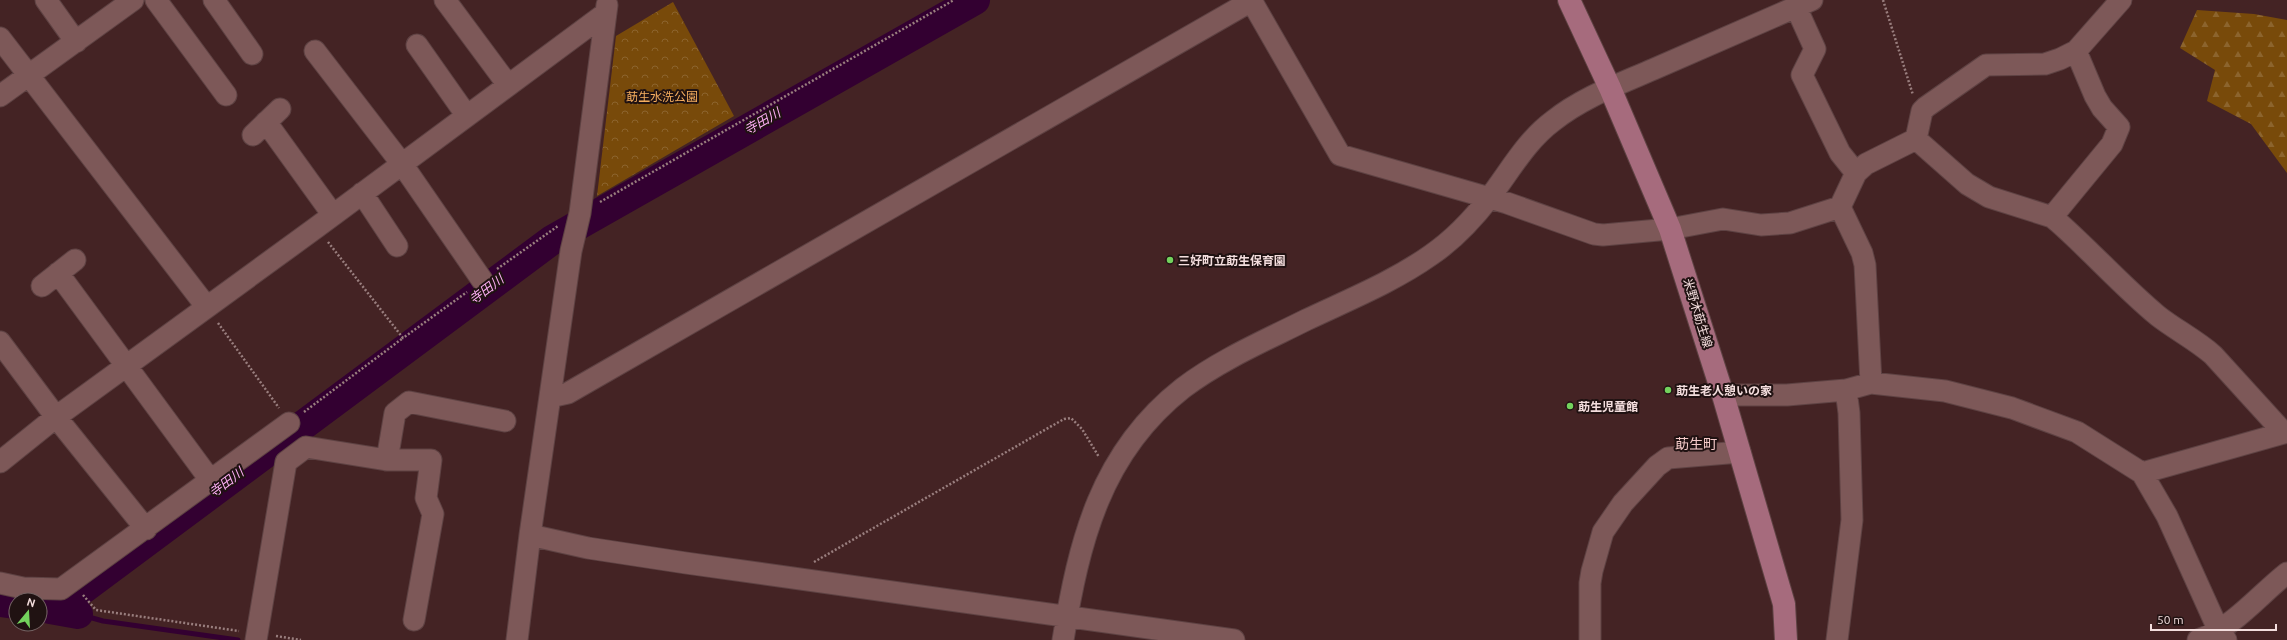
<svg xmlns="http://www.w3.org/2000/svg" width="2287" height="640" font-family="Ubuntu,'Noto Sans JP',sans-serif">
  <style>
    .forest { fill: url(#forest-firs) }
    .park { fill: url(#park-crowns) }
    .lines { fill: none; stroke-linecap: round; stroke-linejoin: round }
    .stream { stroke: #330031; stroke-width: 5 }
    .river { stroke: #330031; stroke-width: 30 }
    .minor-casing { stroke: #5e4243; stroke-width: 23 }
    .major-casing { stroke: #5e4243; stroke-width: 24 }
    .path { stroke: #997e7e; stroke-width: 2.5; stroke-dasharray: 2 2; stroke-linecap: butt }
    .minor { stroke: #7d5858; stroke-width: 21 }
    .major { stroke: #a66b7d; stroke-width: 22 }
    .poi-dot { fill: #73d25d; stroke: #201212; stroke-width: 1.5 }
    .labels { text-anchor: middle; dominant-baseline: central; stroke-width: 4; stroke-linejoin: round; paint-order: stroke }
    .park-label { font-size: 12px; fill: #f6ae5f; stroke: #201212 }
    .poi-label { font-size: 12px; font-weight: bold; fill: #f3dddd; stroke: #201212; text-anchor: start }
    .street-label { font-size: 12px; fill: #f3dddd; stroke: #201212 }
    .water-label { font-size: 13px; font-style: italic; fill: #fcaef4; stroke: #201212 }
    .quarter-label { font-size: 14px; fill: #f5cac9; stroke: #201212 }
  </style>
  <defs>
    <pattern id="forest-firs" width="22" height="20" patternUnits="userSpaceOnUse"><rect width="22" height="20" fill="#784a0a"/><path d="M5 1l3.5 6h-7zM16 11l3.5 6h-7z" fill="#8c642d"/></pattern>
    <pattern id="park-crowns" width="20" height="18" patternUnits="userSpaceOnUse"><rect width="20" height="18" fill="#784a0a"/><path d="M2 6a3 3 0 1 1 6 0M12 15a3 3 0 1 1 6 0" fill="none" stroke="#8c642d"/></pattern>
  </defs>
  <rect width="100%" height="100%" fill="#442324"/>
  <path class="forest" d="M2197,10L2254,14L2287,20V173L2251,124L2207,101L2215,70L2180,48Z"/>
  <path class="park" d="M673,2L734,116L597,196L616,36Z"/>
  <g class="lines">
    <path class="stream" d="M78,614L103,621L238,640"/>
    <path class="river" d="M0,602L16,604
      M78,614L50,609L67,601L552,240L975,0"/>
    <g class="minor-casing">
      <path id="minor" d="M46,0L76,42
        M156,0L226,95
        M214,0L252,54
        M445,0L508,85
        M1251,0L1340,155L1507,203L1594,234L1603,235L1670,229L1723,219L1761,225L1790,223L1840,207L1856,173L1866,164L1916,139L1922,111L1926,107L1986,65L2045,64L2060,59L2076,51L2121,0
        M1796,7L1815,49L1802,75L1840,153L1856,173
        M0,38L206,306
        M417,45L467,116
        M315,51L402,164L482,280
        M0,96L133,0
        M266,122L333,215
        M253,135L280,109
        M1916,139L1967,184L1989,197L2052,217L2058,222C2092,252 2123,287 2158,316C2176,330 2196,340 2213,355L2284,433
        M362,193L397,246
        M1840,207L1862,253L1865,265L1871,383
        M2052,217L2112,144L2119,127L2102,108L2095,96L2076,51
        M58,273L211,481
        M42,286L75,260
        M0,342L56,417L146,529
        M1723,395H1787L1846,390L1871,383L1945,391L2012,408L2077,432L2142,473L2167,516L2218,629L2226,640
        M550,397L568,393L1253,0
        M387,460H431L426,498L433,514L414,620
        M0,462L56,417L317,227L606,13
        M2142,473L2287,432
        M530,535L588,548L686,563L1234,640
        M0,583L23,588L61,589L289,423
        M256,640L286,462L306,447L387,460L395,413L409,402L505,421
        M517,640L530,535L571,251L580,213L607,5
        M1063,640C1079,542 1100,453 1183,388C1220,360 1264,341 1306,320C1348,300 1393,282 1431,255C1453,240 1473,219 1490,197C1510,171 1526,141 1553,121C1583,97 1620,84 1654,69C1707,46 1760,23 1812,0
        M1590,640V583L1592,571L1603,532L1623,503L1657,466L1668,458L1740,452
        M1837,640L1852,520L1849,413L1846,390
        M2198,640C2233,628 2259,595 2287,573"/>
    </g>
    <g class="major-casing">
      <path id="major" d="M1569,0L1610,88L1670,229L1723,395L1784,604L1786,640"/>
    </g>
    <path class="path" d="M1883,0L1913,95
      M600,202L954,0
      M328,242L403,338L467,292
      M497,269L558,226
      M218,323L279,408
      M304,412L403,338
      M814,562L1064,419L1071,418L1082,429L1099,457
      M83,595L96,610L239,631
      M276,636L301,640"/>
    <use href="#minor" class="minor"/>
    <use href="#major" class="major"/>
  </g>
  <g class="poi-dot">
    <circle cx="1170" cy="260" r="4"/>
    <circle cx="1668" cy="390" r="4"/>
    <circle cx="1570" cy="406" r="4"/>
  </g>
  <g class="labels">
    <g class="park-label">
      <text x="662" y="96">莇生水洗公園</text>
    </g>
    <g class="poi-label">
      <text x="1178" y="260">三好町立莇生保育園</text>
      <text x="1676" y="390">莇生老人憩いの家</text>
      <text x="1578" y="406">莇生児童館</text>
    </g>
    <g class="street-label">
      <text transform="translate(1698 313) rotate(73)">米野木莇生線</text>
    </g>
    <g class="water-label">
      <text transform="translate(762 121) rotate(-30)">寺田川</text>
      <text transform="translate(486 289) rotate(-37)">寺田川</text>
      <text transform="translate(226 482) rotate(-37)">寺田川</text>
    </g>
    <g class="quarter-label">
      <text x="1696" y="444">莇生町</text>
    </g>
  </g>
  <g transform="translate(28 612) rotate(18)"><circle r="19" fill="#201212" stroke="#746363"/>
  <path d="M0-3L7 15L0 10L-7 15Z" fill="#73d25d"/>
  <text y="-6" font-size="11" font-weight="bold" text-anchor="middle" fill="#f3dddd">N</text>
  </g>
  <path d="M2151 624v6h125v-6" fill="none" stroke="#f3dddd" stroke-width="2"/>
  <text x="2157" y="624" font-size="12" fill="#f3dddd" stroke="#201212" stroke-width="3" paint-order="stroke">50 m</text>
</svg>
